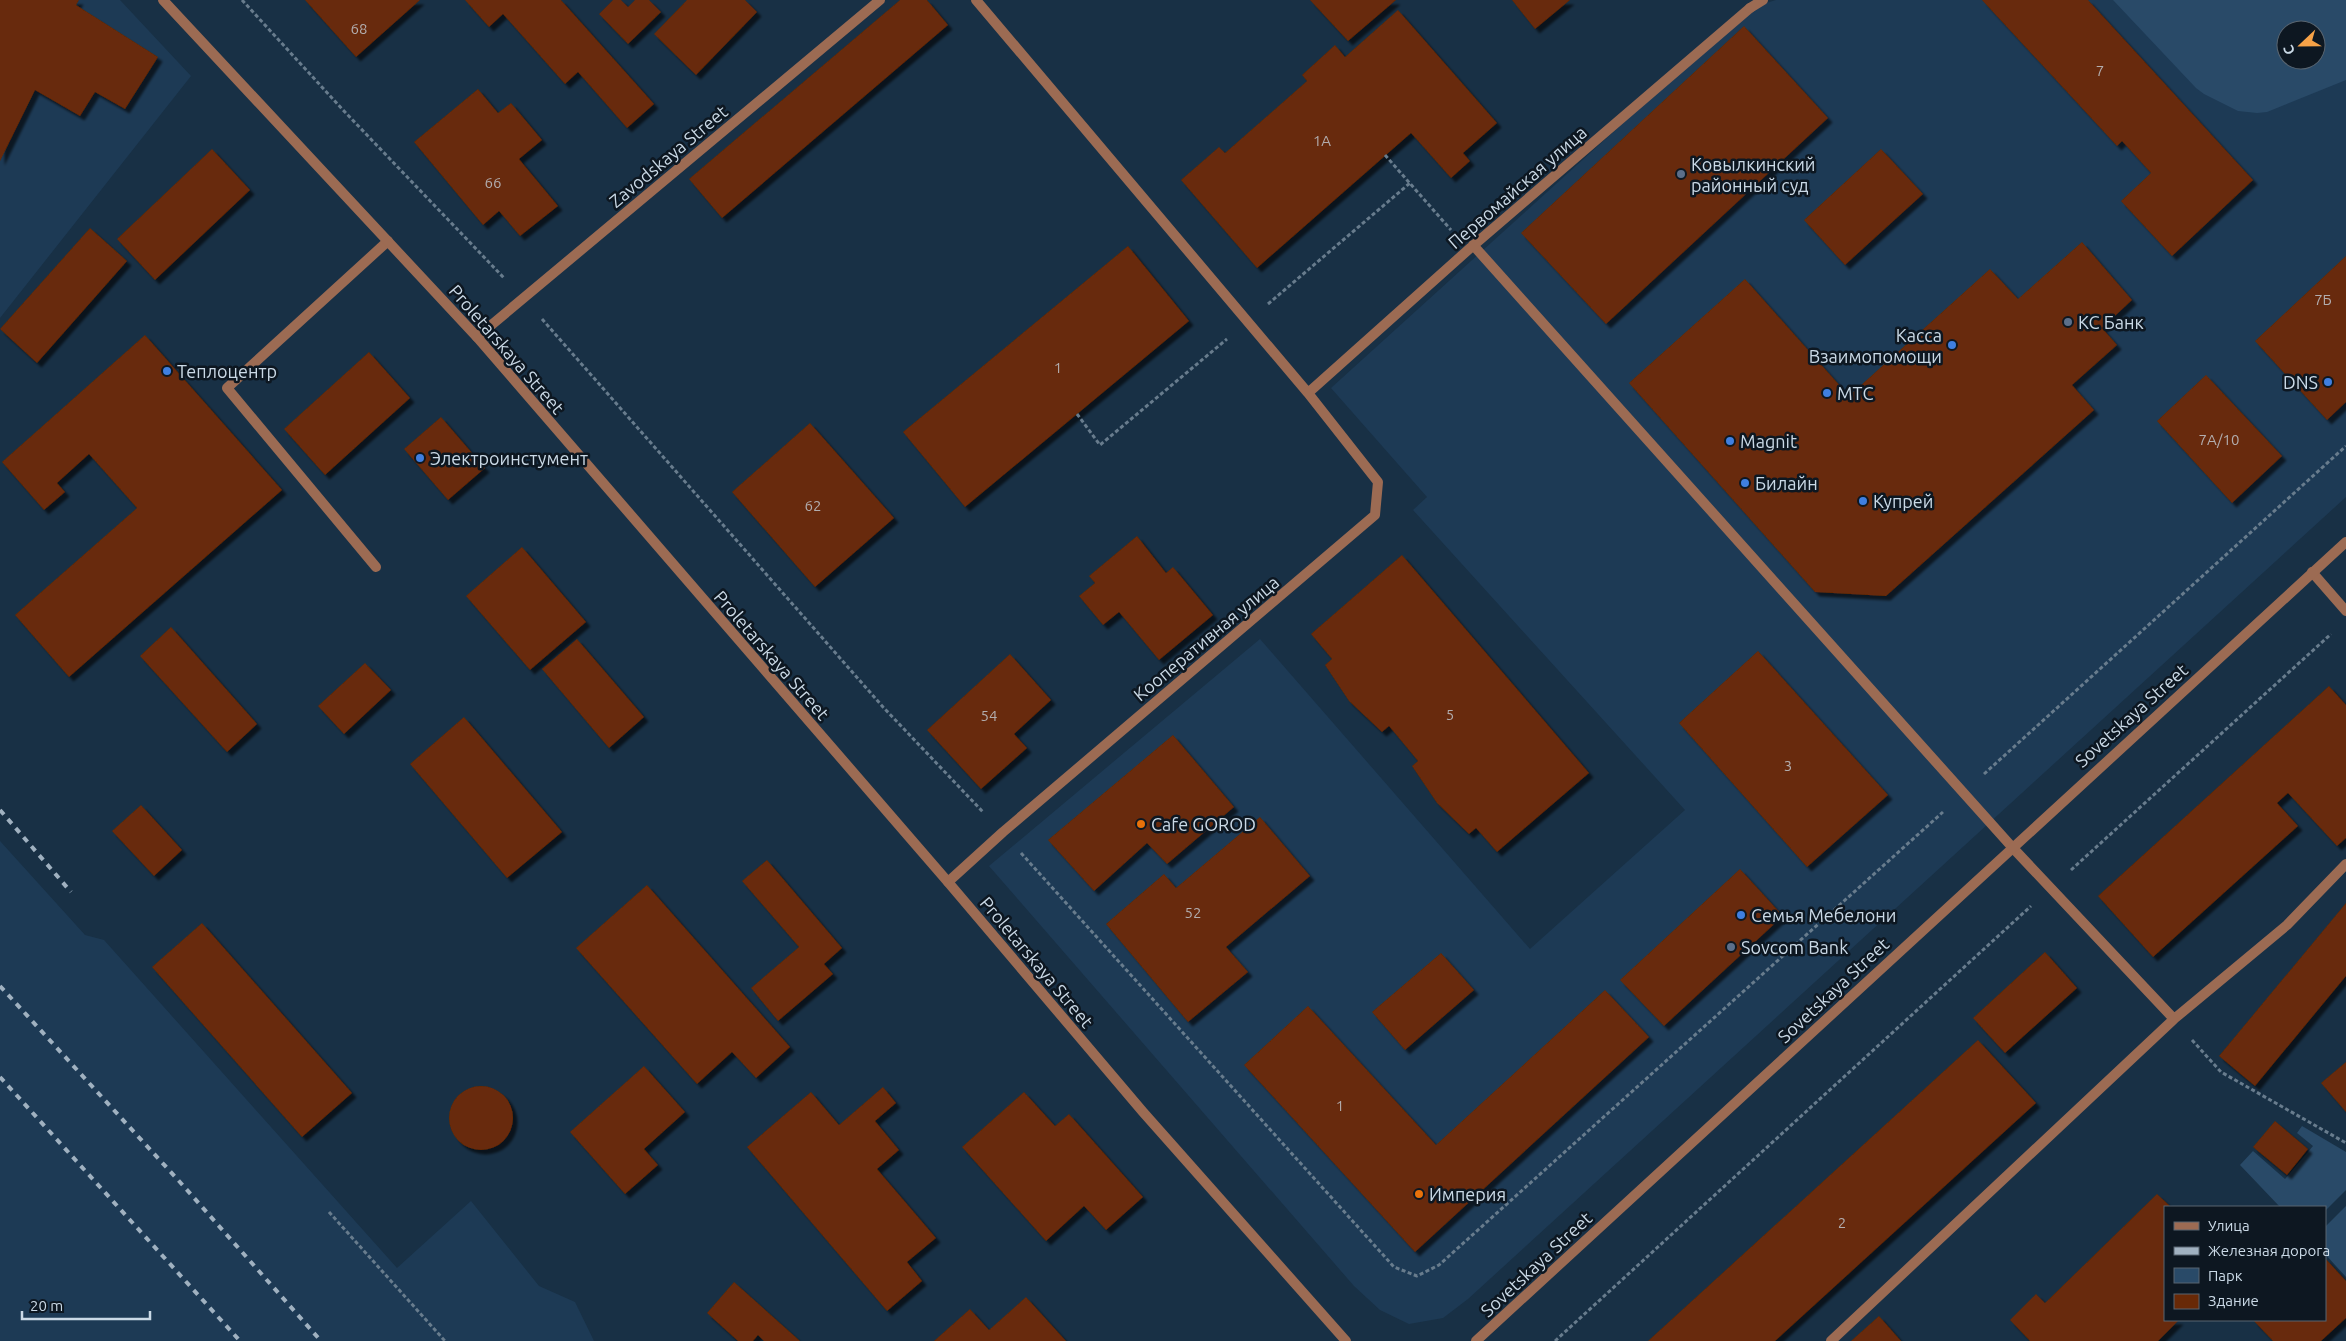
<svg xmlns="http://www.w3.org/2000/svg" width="2346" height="1341" font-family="Ubuntu,sans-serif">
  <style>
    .built { fill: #1d3a55; fill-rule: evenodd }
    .green { fill: #294a68; fill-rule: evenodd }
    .building { fill: #682907; filter: url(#shadow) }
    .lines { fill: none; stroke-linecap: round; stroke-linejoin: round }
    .path { stroke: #687c8d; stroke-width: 3; stroke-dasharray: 4 2.5; stroke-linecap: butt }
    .service { stroke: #9c6b53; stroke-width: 10 }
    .minor { stroke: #9c6b53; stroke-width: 10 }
    .tertiary { stroke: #9c6b53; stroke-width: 10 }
    .rail { stroke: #a0b1c0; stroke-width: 4; stroke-dasharray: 6 6; stroke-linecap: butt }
    .service-dot { fill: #5c6f8a; stroke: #0d1721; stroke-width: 2 }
    .shop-dot { fill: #3f7fe0; stroke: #0d1721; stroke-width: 2 }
    .food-dot { fill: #e8710a; stroke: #0d1721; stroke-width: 2 }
    .labels { text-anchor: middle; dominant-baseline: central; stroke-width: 5; stroke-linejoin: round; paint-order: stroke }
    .number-label { font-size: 15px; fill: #b2adae }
    .street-label { font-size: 18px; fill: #cad9e6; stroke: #0d1721 }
    .poi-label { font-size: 18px; fill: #cad9e6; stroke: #0d1721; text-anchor: start }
  </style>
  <defs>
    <filter id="shadow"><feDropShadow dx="4.5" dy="4.5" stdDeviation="1" flood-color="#0009"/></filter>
  </defs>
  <rect width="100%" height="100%" fill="#183045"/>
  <path class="built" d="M0,0H120L191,76L0,318Z
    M1776,0H2346V497L1468,1299L1443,1318L1409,1324L1380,1310L1354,1286L989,866L1260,639L1530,949L1685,810L1413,510L1427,497L1331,388L1750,8ZM2286,30H2316V60H2286Z
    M0,841L85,935L104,940L397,1268L471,1201L539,1286L575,1302L594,1341H0Z"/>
  <path class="green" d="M2113,0H2346V80L2267,112L2257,113L2238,111L2204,94L2196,88ZM2286,30H2316V60H2286Z
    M2302,1126L2346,1152V1190L2325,1211V1207H2280L2240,1165L2253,1151L2285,1179L2313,1146L2297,1133Z
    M2346,1206V1277L2325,1254V1227Z"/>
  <path class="building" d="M0,0H79L76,5L158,57L125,109L95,92L80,116L35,90L0,161Z
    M305,0H420L356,57Z
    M465,0H561L654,104L627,128L578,72L565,84L503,14L489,27Z
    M613,0H621L628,7L635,0H649L661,12L628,44L599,14Z
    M687,0H745L757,12L696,75L654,34Z
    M900,0H927L948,25L722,218L689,179Z
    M1310,0H1396L1348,41Z
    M1512,0H1570L1535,29Z
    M1982,0H2088L2253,180L2172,256L2121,201L2151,173L2122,141L2117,146Z
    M1398,10L1497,123L1463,153L1470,161L1451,178L1411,133L1257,268L1181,180L1219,147L1225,153L1307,81L1302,75L1335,45L1345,57Z
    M1744,26L1828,118L1606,324L1521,233Z
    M478,89L498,113L511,103L542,140L519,159L558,206L520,236L499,211L483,225L414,142Z
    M212,149L250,190L155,280L117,239Z
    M1881,149L1923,194L1845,265L1804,220Z
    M90,228L127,261L37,363L0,329Z
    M2082,242L2132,300L2102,328L2117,345L2072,385L2094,410L1886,596L1815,592L1629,383L1745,279L1849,396L1990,269L2018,299Z
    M1128,246L1189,321L965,507L903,432Z
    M2346,256V402L2327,420L2255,341Z
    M145,335L282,490L69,677L15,615L137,508L89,454L57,483L65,492L44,510L2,462Z
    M369,352L410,398L325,475L284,429Z
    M2206,375L2282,456L2232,503L2157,421Z
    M441,417L485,468L448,500L404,449Z
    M810,423L894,518L815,587L732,492Z
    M1137,536L1166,573L1173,567L1213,615L1159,660L1119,612L1103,625L1079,596L1095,583L1089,576Z
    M522,547L586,622L530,670L466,596Z
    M1402,555L1589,773L1497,852L1476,828L1469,834L1437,803L1412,766L1418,761L1389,726L1382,732L1349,701L1325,665L1332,659L1311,634Z
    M171,627L257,724L227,752L140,656Z
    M577,639L644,717L609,748L542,669Z
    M1758,651L1888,795L1807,867L1679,723Z
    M1010,654L1051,700L1014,734L1027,748L981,789L927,730Z
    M365,663L391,690L344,734L318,706Z
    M2329,686L2346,705V838L2337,846L2288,793L2277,803L2298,826L2153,957L2098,896Z
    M464,717L562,832L507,878L410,764Z
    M1173,735L1234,807L1167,864L1147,843L1094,891L1048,840Z
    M141,805L182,850L154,876L112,831Z
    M1260,817L1310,876L1226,947L1248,972L1188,1022L1106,924L1164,874L1176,888Z
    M767,860L842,948L824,964L833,974L778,1021L751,988L799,947L742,881Z
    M1740,869L1783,916L1664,1026L1620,980Z
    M647,885L790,1047L756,1078L732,1052L697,1084L576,948Z
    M2346,903V976L2255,1086L2219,1056Z
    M202,923L352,1093L302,1137L152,967Z
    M2045,952L2077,988L2005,1053L1973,1018Z
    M1441,953L1474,990L1405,1050L1372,1012Z
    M1605,990L1649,1037L1415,1252L1244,1065L1308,1006L1436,1145Z
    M1978,1040L2036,1103L1775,1341H1648Z
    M2346,1062V1112L2321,1083Z
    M644,1066L685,1112L644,1149L658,1165L625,1194L570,1132Z
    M449 1118a32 32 0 1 1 64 0a32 32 0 1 1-64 0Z
    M883,1087L896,1103L875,1121L899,1150L877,1169L936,1238L907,1262L922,1281L887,1311L747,1147L811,1092L839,1125Z
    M1024,1092L1055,1126L1069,1114L1143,1197L1106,1230L1084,1206L1046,1241L962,1147Z
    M2275,1121L2308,1149L2287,1175L2253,1147Z
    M2157,1194L2171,1207H2165V1320H2179L2158,1341H2030L2010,1320L2036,1294L2045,1303Z
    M2325,1258L2346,1281V1318L2321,1341H2273L2253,1320H2325Z
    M734,1282L800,1341H764L758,1335L753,1341H738L707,1313Z
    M1026,1297L1066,1341H934L970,1309L989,1330Z
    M1879,1316L1901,1341H1851Z"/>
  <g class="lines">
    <path class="path" d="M242,0L343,110L504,278
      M1385,155L1451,230
      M1268,304L1410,183
      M542,319L883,707L983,812
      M1077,414L1100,445L1227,339
      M1984,774L2346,446
      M1021,853L1394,1267L1417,1276L1439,1265L1943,812
      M2071,870L2331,634
      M2192,1040L2221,1072L2346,1143
      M329,1212L445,1341
      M1555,1341L2031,906"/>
    <path class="service" d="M1473,245L2012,847L2174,1019
      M1308,393L1468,250L1750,8
      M376,567L227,388L388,241
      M2312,572L2346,611
      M948,882L1003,832L1375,515L1378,482L1308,393L976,0
      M1831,1341L2174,1019L2287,925L2346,864"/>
    <path class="minor" d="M1750,8L1763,0
      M477,337L880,0"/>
    <path class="tertiary" d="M163,0L477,337L948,882L1143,1112L1346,1341
      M1476,1341L2346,542"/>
    <path class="rail" d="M0,810L71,892
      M0,986L179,1181L321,1341
      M0,1077L240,1341"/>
  </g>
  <g class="service-dot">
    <circle cx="1681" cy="174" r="5"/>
    <circle cx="2068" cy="322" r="5"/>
    <circle cx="1731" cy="947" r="5"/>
  </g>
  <g class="shop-dot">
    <circle cx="1952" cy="345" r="5"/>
    <circle cx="167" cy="371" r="5"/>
    <circle cx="2328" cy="382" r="5"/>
    <circle cx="1827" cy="393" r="5"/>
    <circle cx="1730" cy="441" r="5"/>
    <circle cx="420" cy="458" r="5"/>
    <circle cx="1745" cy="483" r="5"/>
    <circle cx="1863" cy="501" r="5"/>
    <circle cx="1741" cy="915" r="5"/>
  </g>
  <g class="food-dot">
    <circle cx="1141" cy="824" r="5"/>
    <circle cx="1419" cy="1194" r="5"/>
  </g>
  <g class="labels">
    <g class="number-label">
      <text x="359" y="28">68</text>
      <text x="2100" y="70">7</text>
      <text x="1322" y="140">1А</text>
      <text x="493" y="182">66</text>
      <text x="2323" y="299">7Б</text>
      <text x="1058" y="367">1</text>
      <text x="2219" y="439">7А/10</text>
      <text x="813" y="505">62</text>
      <text x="1450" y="714">5</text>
      <text x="989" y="715">54</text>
      <text x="1788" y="765">3</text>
      <text x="1193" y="912">52</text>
      <text x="1340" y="1105">1</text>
      <text x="1842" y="1222">2</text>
    </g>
    <g class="street-label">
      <text transform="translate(668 156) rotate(-40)">Zavodskaya Street</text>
      <text transform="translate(1517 187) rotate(-41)">Первомайская улица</text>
      <text transform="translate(507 349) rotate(49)">Proletarskaya Street</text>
      <text transform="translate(1206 638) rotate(-40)">Кооперативная улица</text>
      <text transform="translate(772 655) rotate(49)">Proletarskaya Street</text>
      <text transform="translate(2131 715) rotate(-42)">Sovetskaya Street</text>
      <text transform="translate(1037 962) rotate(50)">Proletarskaya Street</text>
      <text transform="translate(1833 990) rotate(-43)">Sovetskaya Street</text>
      <text transform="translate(1536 1264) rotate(-43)">Sovetskaya Street</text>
    </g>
    <g class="poi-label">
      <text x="1691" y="164">Ковылкинский<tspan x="1691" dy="21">районный суд</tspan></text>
      <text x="2078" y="322">КС Банк</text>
      <text x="1942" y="335" text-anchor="end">Касса<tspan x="1942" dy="21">Взаимопомощи</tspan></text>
      <text x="177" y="371">Теплоцентр</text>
      <text x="2318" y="382" text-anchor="end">DNS</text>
      <text x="1837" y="393">МТС</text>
      <text x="1740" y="441">Magnit</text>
      <text x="430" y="458">Электроинстумент</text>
      <text x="1755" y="483">Билайн</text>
      <text x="1873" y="501">Купрей</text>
      <text x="1151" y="824">Cafe GOROD</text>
      <text x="1751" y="915">Семья Мебелони</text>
      <text x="1741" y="947">Sovcom Bank</text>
      <text x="1429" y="1194">Империя</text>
    </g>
  </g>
  <rect x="2164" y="1206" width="162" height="115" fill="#0d1721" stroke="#596570"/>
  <rect x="2174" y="1222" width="25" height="8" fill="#9c6b53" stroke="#596570"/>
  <text x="2208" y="1231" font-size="15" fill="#cad9e6">Улица</text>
  <rect x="2174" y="1247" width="25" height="8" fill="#a0b1c0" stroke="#596570"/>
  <text x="2208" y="1256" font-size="15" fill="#cad9e6">Железная дорога</text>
  <rect x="2174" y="1268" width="25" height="15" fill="#294a68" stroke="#596570"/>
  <text x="2208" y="1281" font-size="15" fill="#cad9e6">Парк</text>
  <rect x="2174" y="1294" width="25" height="15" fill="#682907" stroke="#596570"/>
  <text x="2208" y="1306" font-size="15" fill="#cad9e6">Здание</text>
  <g transform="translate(2301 45) rotate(248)"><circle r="24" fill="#0d1721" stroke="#596570"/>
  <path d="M0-4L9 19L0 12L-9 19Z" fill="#f6a247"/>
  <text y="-8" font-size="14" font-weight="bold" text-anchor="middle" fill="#cad9e6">С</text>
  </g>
  <path d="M22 1311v8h128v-8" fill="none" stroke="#cad9e6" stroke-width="2.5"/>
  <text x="30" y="1311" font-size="15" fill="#cad9e6" stroke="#0d1721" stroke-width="4" paint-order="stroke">20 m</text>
</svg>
